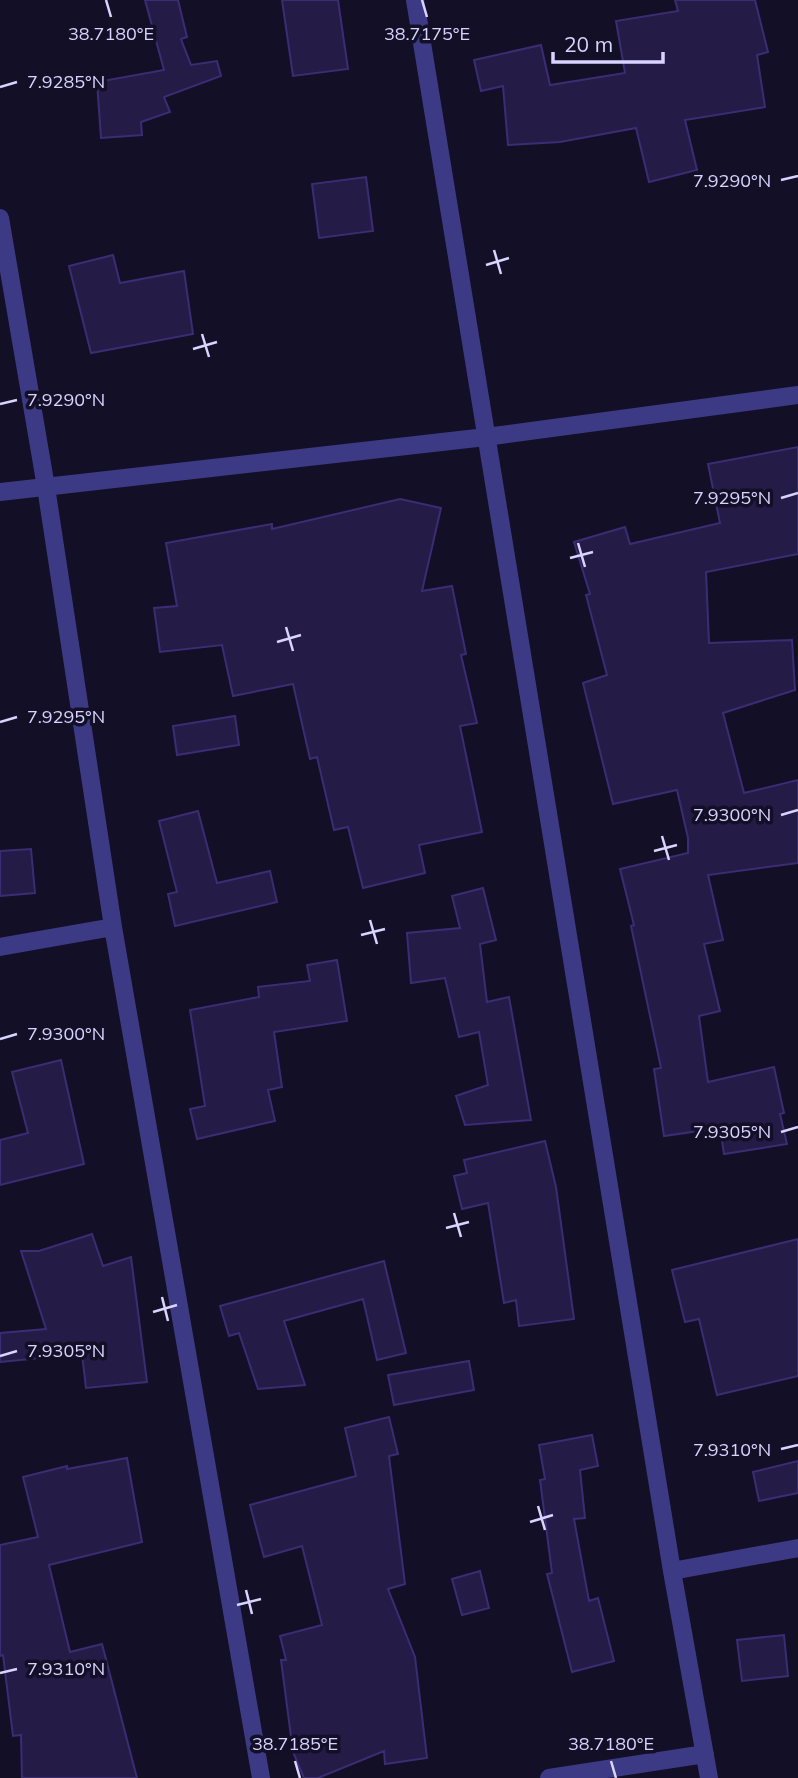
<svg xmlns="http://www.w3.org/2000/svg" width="798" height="1778" font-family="Mulish,sans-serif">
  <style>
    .building { fill: #241b47; stroke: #3b2d73; stroke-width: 2 }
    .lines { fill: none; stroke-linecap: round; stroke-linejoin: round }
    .minor { stroke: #3d3a85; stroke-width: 18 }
    .ticks { fill: none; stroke: #d9d4ff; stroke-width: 2.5 }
    .ticks-label { font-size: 18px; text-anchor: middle; fill: #d9d4ff; stroke: #130f26; stroke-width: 7; stroke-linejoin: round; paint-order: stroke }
  </style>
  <rect width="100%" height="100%" fill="#130f26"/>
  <path class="building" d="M145,0H178L187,37L181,39L191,65L217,61L221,76L164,97L170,112L141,122L142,135L101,138L97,82L164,70Z
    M282,0H338L348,69L293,76Z
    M675,0H755L768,52L757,55L765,107L685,120L697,170L649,182L636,128L560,142L508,145L503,86L481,91L474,60L541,45L550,85L625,73L616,21L678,11Z
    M366,177L373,231L319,238L312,184Z
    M113,255L120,283L184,271L193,334L91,353L69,266Z
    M798,447V554L706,572L709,643L792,640L795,690L723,713L744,793L798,780V863L708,875L723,940L704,944L720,1011L699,1016L708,1082L774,1067L784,1113L780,1114L787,1144L724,1154L720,1128L664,1136L654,1069L661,1068L631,926L634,925L620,869L688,853V838L677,790L613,804L583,683L607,675L586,595L590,594L574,542L625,527L630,544L720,523L708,464Z
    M400,499L441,508L422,591L452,586L466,654L461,655L477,723L460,726L482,832L419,845L425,873L363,888L348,827L334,830L317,757L310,759L293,684L233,696L222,645L160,652L154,608L177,606L166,543L272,524V529Z
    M235,716L239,745L177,755L173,726Z
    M198,811L217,883L270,871L277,902L175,926L168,894L177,892L159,821Z
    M31,849L35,893L0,896V851Z
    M483,888L496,940L480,944L487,1002L509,997L531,1120L465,1125L456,1096L488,1085L479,1032L459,1037L445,978L411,983L407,933L460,928L452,896Z
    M337,960L347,1021L274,1032L282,1087L268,1090L275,1121L197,1139L190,1109L205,1106L190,1010L259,997L258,987L310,981L307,965Z
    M61,1060L84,1164L0,1185V1140L28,1133L12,1072Z
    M545,1141L556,1187L574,1319L519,1326L516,1300L504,1303L488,1203L462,1209L454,1176L467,1173L464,1160Z
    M92,1234L103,1266L131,1257L147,1382L86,1388L82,1354L0,1362V1333L46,1329L21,1251H39Z
    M798,1239V1376L717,1395L699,1319L685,1322L672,1270Z
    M384,1261L406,1353L377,1360L363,1299L284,1321L305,1385L258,1389L239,1333L229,1336L220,1306Z
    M469,1361L474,1390L394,1405L388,1375Z
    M389,1417L398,1454L389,1456L405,1584L388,1589L415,1657L427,1758L385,1764L384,1751L318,1778H304L293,1752L281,1660H286L280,1636L322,1625L302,1546L264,1557L250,1505L356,1476L345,1428Z
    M592,1435L598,1466L580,1470L585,1518L574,1519L589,1601L598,1598L614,1661L572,1672L547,1574L552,1573L540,1480L545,1479L539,1445Z
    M127,1458L142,1542L49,1565L70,1652L102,1644L137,1778H22L21,1735L13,1736L3,1655L0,1656V1545L38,1537L23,1477L67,1466V1469Z
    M798,1461V1493L759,1501L753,1472Z
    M480,1571L489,1608L462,1615L452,1579Z
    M784,1635L788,1676L742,1681L737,1640Z"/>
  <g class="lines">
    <path class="minor" d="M415,0L672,1571L709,1778
      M0,218L46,487L113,927L261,1778
      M0,492L486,437L798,395
      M0,947L113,927
      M672,1571L798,1548
      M549,1778L705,1754"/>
  </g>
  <path class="ticks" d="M106,0L111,17M422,0L427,17M0,87L17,82M781,180L798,176M494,250L501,274M486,265L509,258M202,334L209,357M193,349L217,342M0,404L17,400M781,498L798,493M578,543L585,567M570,558L593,552M286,627L293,651M277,642L301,635M0,722L17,717M781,815L798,810M662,836L669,860M654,851L677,845M370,920L377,944M361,935L385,929M0,1039L17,1034M781,1132L798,1127M454,1213L461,1237M446,1228L469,1222M162,1297L168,1321M153,1312L177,1305M0,1356L17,1351M781,1449L798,1445M538,1506L545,1530M530,1522L553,1515M246,1590L252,1614M237,1605L261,1599M0,1673L17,1669M295,1761L300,1778M611,1761L616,1778"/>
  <g class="ticks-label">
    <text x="111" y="40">38.7180°E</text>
    <text x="427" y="40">38.7175°E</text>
    <text x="66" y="88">7.9285°N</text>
    <text x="732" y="187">7.9290°N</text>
    <text x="66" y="406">7.9290°N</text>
    <text x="732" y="504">7.9295°N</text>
    <text x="66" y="723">7.9295°N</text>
    <text x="732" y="821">7.9300°N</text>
    <text x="66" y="1040">7.9300°N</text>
    <text x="732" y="1138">7.9305°N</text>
    <text x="66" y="1357">7.9305°N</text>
    <text x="732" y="1456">7.9310°N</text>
    <text x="66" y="1675">7.9310°N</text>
    <text x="295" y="1750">38.7185°E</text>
    <text x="611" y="1750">38.7180°E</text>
  </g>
  <path d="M553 52v10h110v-10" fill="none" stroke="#d9d4ff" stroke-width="3.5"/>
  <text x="564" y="52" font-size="21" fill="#d9d4ff" stroke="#130f26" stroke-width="5" paint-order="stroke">20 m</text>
</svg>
